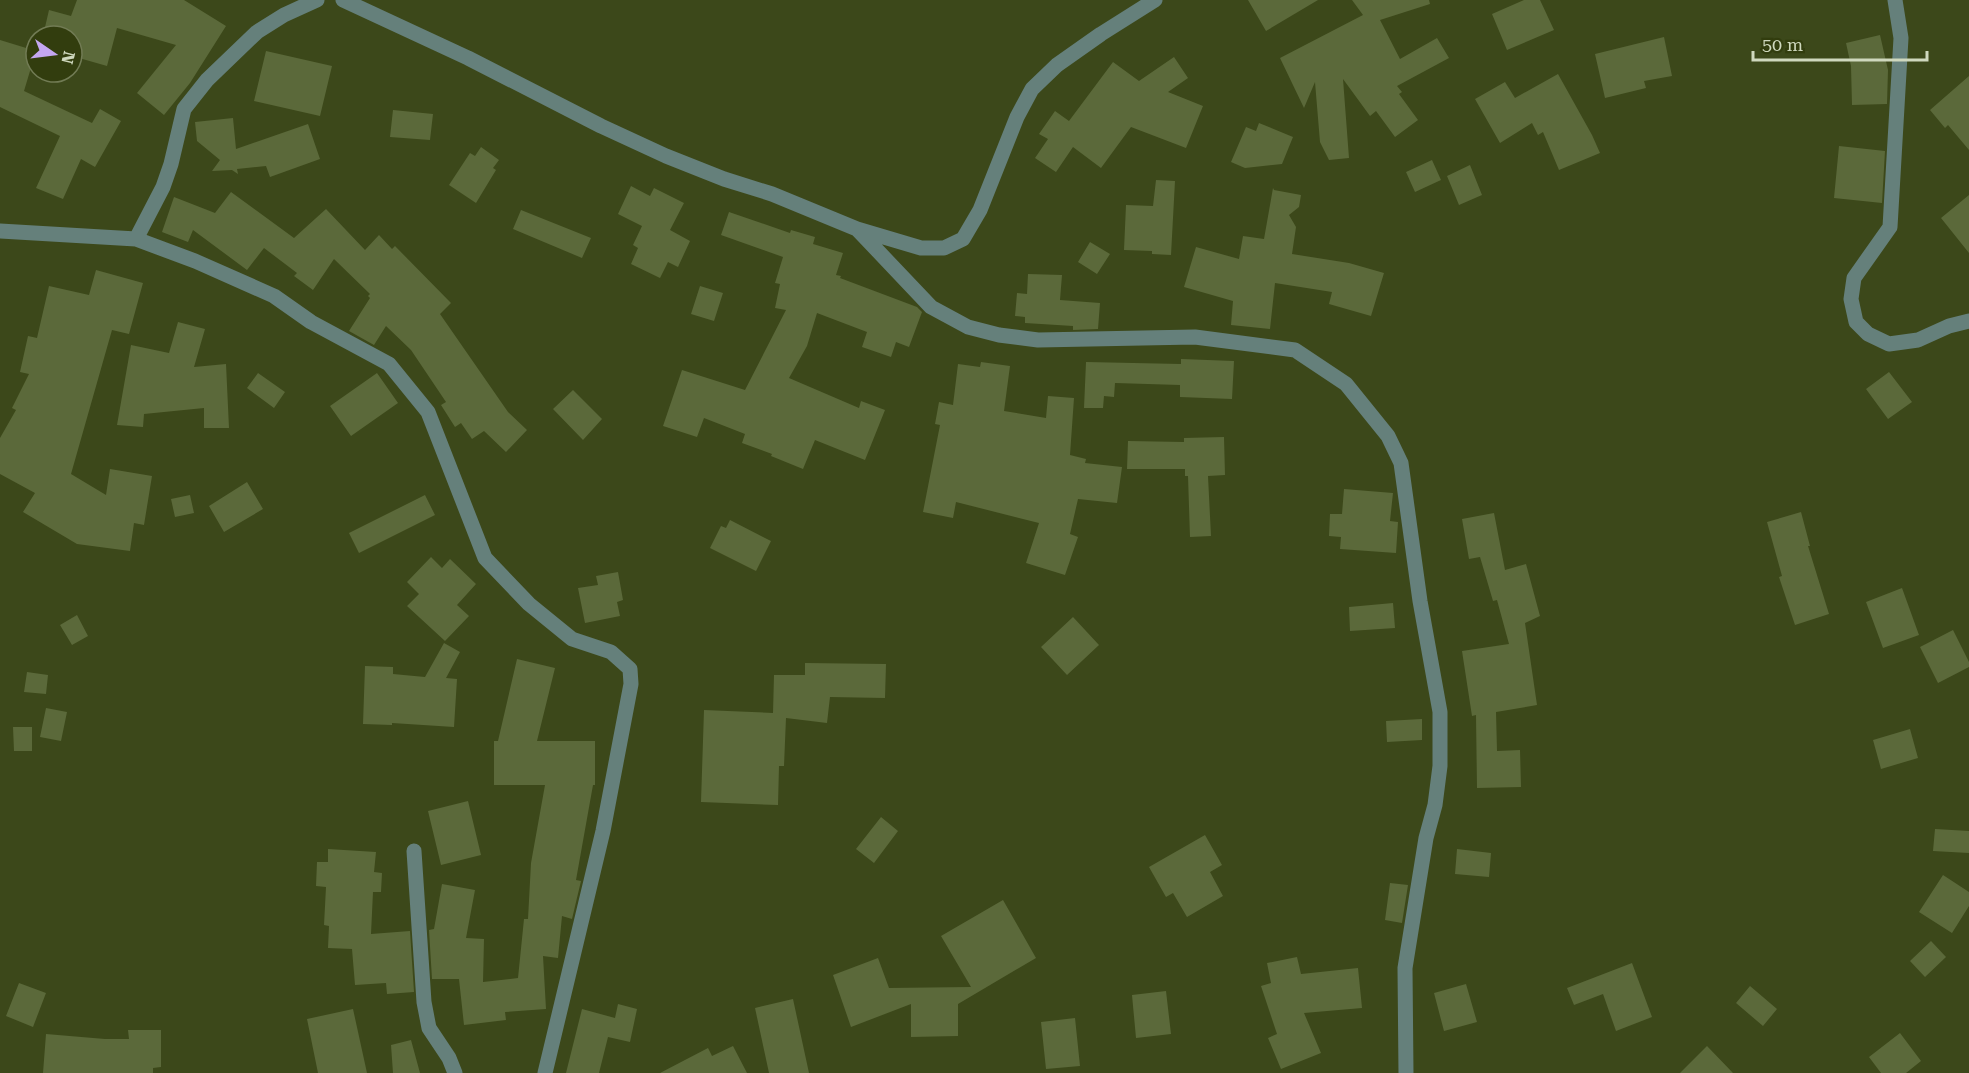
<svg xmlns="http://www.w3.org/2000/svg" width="1969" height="1073" font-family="'Roboto Serif',serif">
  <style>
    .building { fill: #5b693a }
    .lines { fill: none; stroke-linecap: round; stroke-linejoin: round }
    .minor { stroke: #65807b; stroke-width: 15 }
  </style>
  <rect width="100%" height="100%" fill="#3c481a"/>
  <path class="building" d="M77,0H184L226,26L190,83L164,115L137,93L176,45L117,28L107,66L72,56V36H43L49,10L71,16Z
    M1248,0H1318L1266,31Z
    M1352,0H1429L1430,4L1380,20L1400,59L1437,38L1449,58L1397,86L1402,92L1399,94L1418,120L1395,137L1376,111L1370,116L1343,79L1349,158L1329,160L1320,142L1315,82L1304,108L1280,58L1363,15Z
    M1524,0H1540L1554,30L1507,50L1492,14Z
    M1880,35L1888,70L1887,104L1852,105L1851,66L1846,43Z
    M1664,37L1672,76L1644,81L1646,88L1605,98L1595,54Z
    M0,40L36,51L24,91L92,123L100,109L121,121L95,167L81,159L63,199L36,188L60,136L0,107Z
    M266,51L332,66L320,116L254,101Z
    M1174,57L1188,78L1168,92L1203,106L1186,148L1131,127L1101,168L1073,147L1056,172L1035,158L1048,139L1039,134L1055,111L1069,121L1113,62L1139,81Z
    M1558,74L1592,135L1600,153L1559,170L1543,132L1538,135L1532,123L1500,143L1475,99L1505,82L1515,98Z
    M1969,76V150L1948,125L1945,128L1930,110Z
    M393,110L433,114L430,140L390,137Z
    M233,118L236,149L308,124L320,159L270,177L266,166L237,169L238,174L232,170L212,171L220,160L197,141L195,122Z
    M1259,123L1293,137L1282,164L1245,168L1231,162L1246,127L1256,131Z
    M1839,146L1885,151L1882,203L1834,198Z
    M481,147L499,160L493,168L496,170L476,203L449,185L470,153L475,156Z
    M1432,160L1441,180L1415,192L1406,172Z
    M1470,165L1482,195L1459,205L1447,176Z
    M1156,180L1175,181L1171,255L1152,254V251L1124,250L1126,205L1153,206Z
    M631,186L650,196L654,188L684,203L670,230L690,241L678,267L668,262L660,278L631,264L638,248L633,245L642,226L618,214Z
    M1273,188L1274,190L1301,195L1299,207L1289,215L1296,227L1292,254L1349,263L1384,273L1371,316L1329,304L1332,292L1275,283L1270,329L1231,325L1233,301L1184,287L1196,247L1239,259L1243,236L1264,239Z
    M231,192L294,238L326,209L365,250L379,235L392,249L395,246L451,303L440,314L508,412L527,430L506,452L484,431L472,439L461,423L455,427L441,405L446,402L411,350L386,326L374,345L349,331L370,298L368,296L370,294L334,259L313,290L294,276L297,273L264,248L247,270L193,230L188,242L162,232L174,197L215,213Z
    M1969,195V253L1941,218Z
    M521,210L591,238L582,258L513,229Z
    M729,212L790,233L791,230L815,237L813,244L843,253L836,275L841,276L840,278L917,307L922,312L909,347L896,342L891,357L862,347L867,332L817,313L807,346L789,378L859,408L861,401L885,410L865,460L815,440L803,469L771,456L772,454L742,443L745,434L704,418L697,437L663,426L682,370L745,390L786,310L775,308L780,284L775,283L783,257L721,235Z
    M1090,242L1110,254L1097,274L1078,262Z
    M96,270L143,283L129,334L112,330L71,474L106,495L110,469L152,476L144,525L134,523L130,551L77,544L23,512L35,493L0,474V438L16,410L12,408L29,374L20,372L28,336L37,338L49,286L89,295Z
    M1028,274L1062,275L1060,300L1100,303L1098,329L1073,330V326L1025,323V317L1015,316L1017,293L1027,294Z
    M700,286L723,293L714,321L691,314Z
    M178,322L205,329L194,367L226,364L229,428H204V408L144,414L143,427L117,425L131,345L169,353Z
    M1181,359L1234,361L1232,399L1180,397V385L1115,383L1114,397L1104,396L1103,408H1084L1086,362L1181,364Z
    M981,362L1010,366L1004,411L1046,418L1048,396L1074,398L1070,455L1086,459L1085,463L1122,467L1117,503L1078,499L1070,534L1078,537L1065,575L1026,563L1039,523L956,502L953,518L923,512L940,425L935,424L939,402L953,405L958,364L980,367Z
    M1889,372L1912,402L1888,419L1866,389Z
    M258,373L285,392L274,408L247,388Z
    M377,373L398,403L351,436L330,406Z
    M573,390L602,419L583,440L553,409Z
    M1224,437L1225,475L1208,476L1211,536L1190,537L1188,476H1185V469H1127L1128,441L1184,442V438Z
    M247,482L263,509L224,532L209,506Z
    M1344,489L1393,493L1390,521L1398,522L1396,553L1340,549L1341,537L1329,536L1330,514H1342Z
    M190,495L194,513L175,517L171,499Z
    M425,495L435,515L359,553L349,533Z
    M1801,512L1810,546H1808L1829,614L1795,625L1779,577L1782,576L1767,522Z
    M1494,513L1505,570L1526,564L1540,616L1525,623L1537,705L1496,712L1497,751L1520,750L1521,787L1477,788L1476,715L1472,716L1462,651L1509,644L1497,600L1493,601L1480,557L1469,559L1462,519Z
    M730,520L771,541L756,571L710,548L721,526L726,528Z
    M431,557L442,568L450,559L476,584L457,605L469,616L445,641L407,606L419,594L407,582Z
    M618,572L623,600L617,602L620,616L585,623L578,588L598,585L596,576Z
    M1902,588L1919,635L1883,648L1866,602Z
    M1393,603L1395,628L1350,631L1349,607Z
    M77,615L88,636L72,645L60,625Z
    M1073,617L1099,645L1067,675L1041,647Z
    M1953,630L1969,662V667L1938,683L1920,647Z
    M444,643L460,652L446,678L457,679L454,727L392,723V725L363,724L365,666L393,667V674L425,677Z
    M517,659L555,668L537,741H595V785H593L576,880L581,881L572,919L562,916L558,958L543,956L546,1009L505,1012L506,1020L464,1025L459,979H432L429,930L434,929L442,884L475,890L466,938L484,939L483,982L518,978L524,919H528L531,863L545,785H494V741H498Z
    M805,663L886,664L885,698L830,697L827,723L786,718L784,766H779L778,805L701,802L704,710L773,713L774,675H805Z
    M27,672L48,675L46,694L24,692Z
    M46,708L67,712L61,741L40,737Z
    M1422,719V740L1387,742L1386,721Z
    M13,727H32V751H14Z
    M1910,729L1918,758L1881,769L1873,740Z
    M468,801L481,855L441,865L428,811Z
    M881,817L898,831L874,863L856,849Z
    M1935,829L1969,831V853L1933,851Z
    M1205,835L1222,865L1210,872L1223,896L1187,917L1173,893L1166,897L1149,867Z
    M328,849L376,852L374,872L382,873L381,892H373L371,934L410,931L414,992L387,994L386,983L355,985L352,949L328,948L329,926L324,925L326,887L316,886L317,862H328Z
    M1457,849L1491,853L1489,877L1455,874Z
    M1943,875L1969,892V906L1952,933L1919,912Z
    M1390,883L1408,885L1402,923L1385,920Z
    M1003,900L1036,958L958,1004V1036L911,1037V1004L851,1027L833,975L878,958L889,988L971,987L941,936Z
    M1931,941L1946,957L1925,977L1910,961Z
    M1297,957L1301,974L1358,968L1362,1008L1304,1013L1321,1053L1281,1069L1268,1038L1277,1034L1261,986L1271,983L1267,963Z
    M1632,963L1652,1017L1616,1031L1603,994L1574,1005L1567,988Z
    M19,983L46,993L33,1027L6,1016Z
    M1466,984L1477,1022L1444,1031L1434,993Z
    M1750,986L1777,1009L1763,1026L1736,1003Z
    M1166,991L1171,1034L1136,1038L1132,995Z
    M793,999L809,1073H769L755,1008Z
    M618,1004L637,1009L630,1042L608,1037L599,1073H566L582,1009L615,1018Z
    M353,1009L367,1073H318L307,1019Z
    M1075,1018L1080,1066L1046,1069L1041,1022Z
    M128,1030H161V1067L153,1068V1073H43L46,1034L105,1039H129Z
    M1900,1033L1921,1061L1906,1073H1881L1869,1057Z
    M411,1040L420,1073H393L391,1045Z
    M733,1046L747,1073H660L708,1048L712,1056Z
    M1707,1046L1733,1073H1680Z"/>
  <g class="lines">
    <path class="minor" d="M343,0L468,58L601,126L666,156L724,179L772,194L857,229L921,248H944L963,239L980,210L1017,117L1032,89L1057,65L1101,34L1155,0
      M1895,0L1901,38L1890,227L1854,278L1851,299L1856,322L1868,334L1889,344L1918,340L1949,326L1969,321
      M857,229L931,307L968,327L999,335L1038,340L1195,337L1295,350L1346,384L1388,436L1401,463L1420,601L1440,712V766L1435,805L1426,838L1405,968L1406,1073
      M0,231L136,239L195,261L274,296L311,322L389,364L428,412L485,558L529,604L572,639L611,652L630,669L631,684L603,831L545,1073
      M136,239L163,187L171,164L184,109L207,80L257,32L284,15L317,0
      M414,851L424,1002L429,1028L449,1058L455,1073"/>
  </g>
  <g transform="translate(54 54) rotate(104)"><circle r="28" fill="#323d0e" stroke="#717b54" stroke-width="1.5"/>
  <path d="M0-4.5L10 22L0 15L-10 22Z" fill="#c4a7f1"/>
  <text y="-9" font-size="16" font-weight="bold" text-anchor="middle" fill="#cfd8be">N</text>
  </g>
  <path d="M1753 51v9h174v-9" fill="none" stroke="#cfd8be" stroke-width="3"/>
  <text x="1762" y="51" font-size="18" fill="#cfd8be" stroke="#323d0e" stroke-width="4.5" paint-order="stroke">50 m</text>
</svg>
